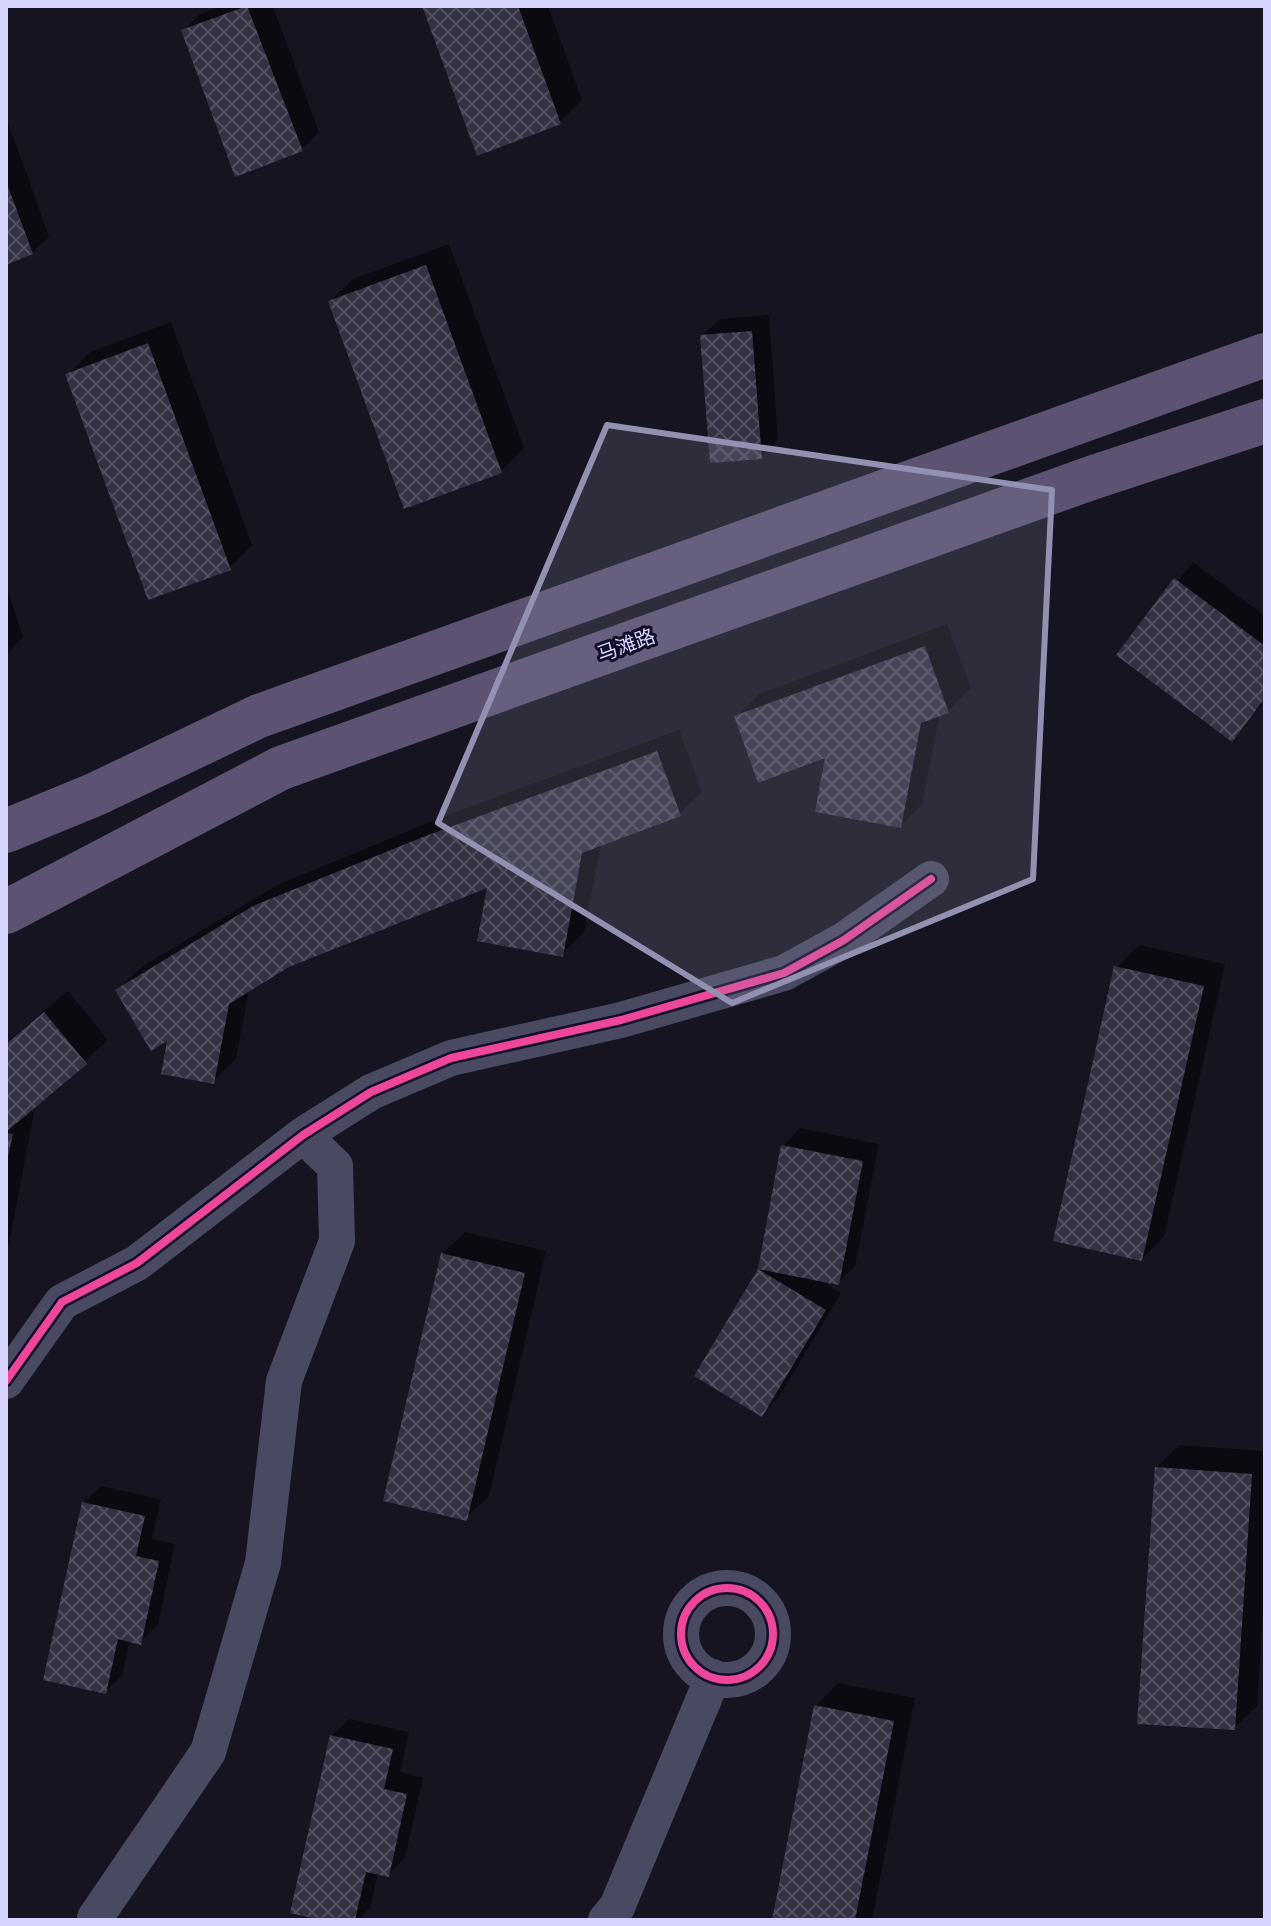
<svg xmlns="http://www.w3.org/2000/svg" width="1271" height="1926" font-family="Roboto,'Noto Sans SC',sans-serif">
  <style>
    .shadow { fill: #0007 }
    .building { fill: url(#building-cross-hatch) }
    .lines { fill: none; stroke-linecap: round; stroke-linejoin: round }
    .minor { stroke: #494961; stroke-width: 36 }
    .major { stroke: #5c5372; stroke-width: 44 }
    .cycleway-casing { stroke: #110e26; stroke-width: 13 }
    .cycleway { stroke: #ed469a; stroke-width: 8 }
    .marked { fill: #9391b1; fill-opacity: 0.2; stroke: #9391b1; stroke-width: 6; stroke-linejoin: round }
    .labels { text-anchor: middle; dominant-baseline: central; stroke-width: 6; stroke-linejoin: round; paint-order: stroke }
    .street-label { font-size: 20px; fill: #d7d4ff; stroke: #110e26 }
  </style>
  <defs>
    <pattern id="building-cross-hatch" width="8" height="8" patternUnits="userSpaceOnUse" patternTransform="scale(2)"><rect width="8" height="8" fill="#333243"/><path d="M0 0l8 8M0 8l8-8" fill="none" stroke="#504f5f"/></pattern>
  </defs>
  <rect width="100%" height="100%" fill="#151420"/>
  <path class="shadow" d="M221,6H273L319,132L302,149L183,31L200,14Z
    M424,6H548L582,100L560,122Z
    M6,117L49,236L32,253L6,262Z
    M449,244L524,448L501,471L331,301L353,279Z
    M769,315L778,440L761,457L702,336L720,319Z
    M171,322L252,545L229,568L68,375L90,352Z
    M1193,562L1265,616V701L1232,739L1119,655Z
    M6,585L23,637L6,655Z
    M947,624L971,688L948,711L940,714L922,804L900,826L828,755L736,717L759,694Z
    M679,730L702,792L679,814L601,844L584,932L562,954L490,884L288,965L249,989L236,1059L213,1081L117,991L140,968L277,885L447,815Z
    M1139,945L1225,964L1164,1237L1142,1259L1116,968Z
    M68,991L108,1040L28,1111L34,1112L6,1260V1043Z
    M800,1128L879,1144L855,1266L838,1283L820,1280L841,1293L779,1397L762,1414L759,1271L783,1146Z
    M465,1232L546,1251L489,1496L466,1518L442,1254Z
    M1179,1445L1265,1451V1580L1257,1706L1234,1728L1156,1468Z
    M101,1486L161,1499L152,1539L175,1544L158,1625L140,1642L130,1640L122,1675L105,1692L84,1503Z
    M838,1683L915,1698L872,1920H774L816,1706Z
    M349,1719L409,1732L400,1772L423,1778L405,1858L388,1875L378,1873L370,1908L358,1920H329L331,1736Z"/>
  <path class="building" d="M247,6L303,151L235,177L181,30Z
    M422,6H518L561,124L477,156Z
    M6,181L33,254L6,265Z
    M426,265L502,473L404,509L328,301Z
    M752,331L762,459L710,463L700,335Z
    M148,343L231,570L148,600L65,374Z
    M1174,578L1265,646V698L1232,742L1116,655Z
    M925,646L949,713L921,723L901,828L815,812L825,758L758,783L734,716Z
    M657,751L681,816L582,853L563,957L477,941L487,888L289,967L229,1004L214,1084L161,1074L167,1041L151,1051L115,990L253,906L423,837Z
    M1114,966L1204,986L1142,1261L1053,1241Z
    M44,1012L87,1064L6,1132V1044Z
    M6,1133L13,1134L7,1161H6Z
    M781,1145L863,1161L839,1285L758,1269Z
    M441,1253L525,1273L467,1521L383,1501Z
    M758,1269L826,1310L762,1417L694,1376Z
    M1155,1467L1252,1474L1235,1730L1137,1724Z
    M82,1502L145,1516L136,1556L159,1561L141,1645L118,1639L106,1694L43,1680Z
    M814,1705L894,1721L855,1920H772Z
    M330,1735L393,1749L384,1789L407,1794L389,1877L366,1872L355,1920H320L290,1913Z"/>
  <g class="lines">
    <path class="minor" d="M6,1381L62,1302L137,1263L303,1135L371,1092L451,1058L621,1020L784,973L844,940L931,879
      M681 1634a46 46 0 1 1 92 0a46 46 0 1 1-92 0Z
      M95,1918L208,1752L263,1563L284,1381L337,1241L335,1166L303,1135
      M606,1920L617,1907L713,1677"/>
    <path class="major" d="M6,831L96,794L259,716L1265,355
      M6,912L281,768L1094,477L1265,421"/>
    <g class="cycleway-casing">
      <path id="cycleway" d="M6,1381L62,1302L137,1263L303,1135L371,1092L451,1058L621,1020L784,973L844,940L931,879
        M681 1634a46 46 0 1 1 92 0a46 46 0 1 1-92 0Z"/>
    </g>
    <use href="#cycleway" class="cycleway"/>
  </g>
  <path class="marked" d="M607,425L1052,490L1033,879L732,1003L438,823Z"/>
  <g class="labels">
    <g class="street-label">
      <text transform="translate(626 645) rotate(-20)">马滩路</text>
    </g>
  </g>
  <rect width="1271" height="1926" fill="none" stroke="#d7d4ff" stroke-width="16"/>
</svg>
